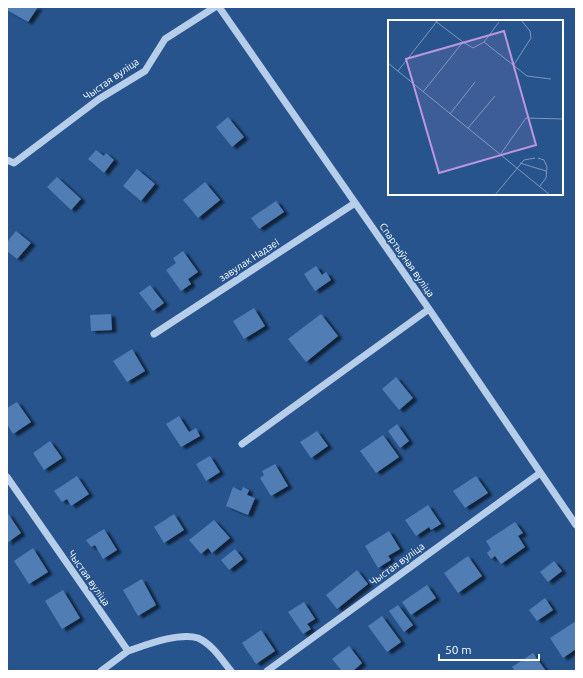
<svg xmlns="http://www.w3.org/2000/svg" width="583" height="678" font-family="Ubuntu,sans-serif">
  <style>
    .building { fill: #4f7db4; filter: url(#shadow) }
    .lines { fill: none; stroke-linecap: round; stroke-linejoin: round }
    .minor { stroke: #b7ceea; stroke-width: 7 }
    .labels { text-anchor: middle; dominant-baseline: central; stroke-width: 3.5; stroke-linejoin: round; paint-order: stroke }
    .street-label { font-size: 10px; fill: #fff; stroke: #27548d }
    .inset-road { fill: none; stroke: #7d98bb; stroke-width: 1 }
    .view { fill: #bd96df; fill-opacity: 0.15; stroke: #bd96df; stroke-width: 2 }
    .inset-edge { fill: none; stroke: #fff; stroke-width: 2 }
  </style>
  <defs>
    <filter id="shadow"><feDropShadow dx="4.5" dy="2.5" stdDeviation="1" flood-color="#0009"/></filter>
  </defs>
  <rect width="100%" height="100%" fill="#27548d"/>
  <path class="building" d="M7,7H38L28,22L7,10Z
    M228,117L244,137L232,147L216,127Z
    M96,150L104,156L106,153L114,160L104,173L88,159Z
    M137,169L155,184L141,201L123,186Z
    M57,177L81,199L71,210L47,187Z
    M205,182L220,200L198,218L183,200Z
    M276,201L284,212L259,229L251,218Z
    M16,231L31,243L17,259L7,251V242Z
    M183,251L198,272L188,279L191,284L181,291L166,270L176,263L173,258Z
    M316,266L322,275L326,272L331,280L315,291L304,274Z
    M150,285L164,303L153,311L139,293Z
    M254,308L265,326L244,339L233,321Z
    M111,314L112,330L91,331L90,315Z
    M321,314L338,336L306,362L288,339Z
    M132,349L145,371L127,382L113,361Z
    M396,377L413,398L399,410L382,389Z
    M17,402L31,422L13,434L7,424V408Z
    M179,416L189,432L196,428L200,436L181,447L166,424Z
    M397,424L409,441L400,448L388,431Z
    M317,431L328,446L311,458L300,442Z
    M383,435L399,457L376,473L360,451Z
    M50,441L62,458L44,470L33,453Z
    M210,456L220,472L206,481L196,464Z
    M275,464L288,486L271,496L260,478L264,475L262,471Z
    M77,476L89,494L71,506L67,499L62,502L54,491Z
    M476,476L488,493L465,508L453,491Z
    M233,487L241,491L243,487L249,490L247,495L255,498L248,515L226,506Z
    M428,505L441,524L431,530L429,527L416,536L405,520Z
    M7,512L21,533L7,543Z
    M174,514L184,530L164,543L154,527Z
    M214,520L230,538L212,553L208,548L201,554L189,540Z
    M515,522L523,533L518,536L525,547L501,564L495,556L491,559L487,553L491,549L486,541Z
    M104,529L117,550L103,559L95,545L91,547L86,540Z
    M389,531L400,549L388,556L391,560L378,568L365,546Z
    M33,548L48,572L29,584L14,561Z
    M235,549L243,559L229,570L221,560Z
    M468,556L482,576L458,593L444,573Z
    M554,561L562,571L548,582L540,572Z
    M357,570L368,584L337,609L326,595Z
    M142,579L156,605L138,616L123,590Z
    M427,585L436,598L411,615L402,602Z
    M63,590L80,618L62,629L45,601Z
    M545,598L553,610L537,621L529,610Z
    M304,602L315,619L307,624L311,629L303,634L288,612Z
    M398,605L413,625L404,632L389,611Z
    M382,616L401,642L387,652L368,626Z
    M576,621V649L563,658L550,638Z
    M261,630L275,651L256,664L242,643Z
    M349,646L362,663L353,671H342L332,659Z
    M533,653L546,671H515L512,667Z"/>
  <g class="lines">
    <path class="minor" d="M219,7L429,309L576,525
      M7,160L14,163L99,99L145,71L165,39L215,7
      M154,334L355,203
      M242,444L429,309
      M7,477L128,651C146,645 179,632 198,638C212,644 222,660 231,671
      M101,671L128,651
      M267,671L540,473"/>
  </g>
  <g class="labels">
    <g class="street-label">
      <text transform="translate(111 79) rotate(-35)">Чыстая вуліца</text>
      <text transform="translate(249 260) rotate(-33)">завулак Надзеі</text>
      <text transform="translate(407 260) rotate(55)">Спартыўная вуліца</text>
      <text transform="translate(397 564) rotate(-36)">Чыстая вуліца</text>
      <text transform="translate(89 578) rotate(55)">Чыстая вуліца</text>
    </g>
  </g>
  <g transform="translate(388 20)">
    <rect width="175" height="175" fill="#27548d"/>
    <path class="inset-road" d="M46,0L75,22M96,22L111,2M0,43L162,175M125,46L143,18L142,11L133,0M10,51L50,0M35,72L75,22L85,28L96,22L139,56L163,59M62,94L87,62M80,108L107,76M112,135L138,98L175,99M150,138L156,140L159,147L158,158L152,166M132,143L158,151M107,175L136,140L147,138"/>
    <path class="view" d="M116,11L148,125L51,153L18,39Z"/>
    <rect width="175" height="175" class="inset-edge"/>
  </g>
  <rect width="583" height="678" fill="none" stroke="#ffffff" stroke-width="16"/>
  <path d="M439 654v6h100v-6" fill="none" stroke="#ffffff" stroke-width="2"/>
  <text x="445" y="654" font-size="12" fill="#ffffff" stroke="#27548d" stroke-width="3" paint-order="stroke">50 m</text>
</svg>
